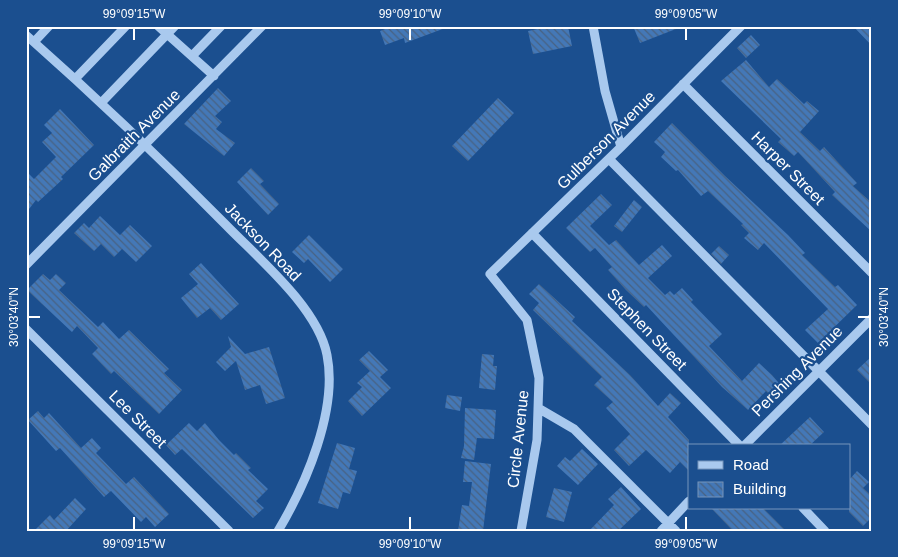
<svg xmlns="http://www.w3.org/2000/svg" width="898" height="557" font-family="Helvetica,sans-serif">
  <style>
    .building { fill: url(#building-back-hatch) }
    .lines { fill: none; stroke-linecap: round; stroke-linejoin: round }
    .minor { stroke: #a9c9ee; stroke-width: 9 }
    .ticks { fill: none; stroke: #fff; stroke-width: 2 }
    .labels { text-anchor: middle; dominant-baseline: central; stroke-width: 4.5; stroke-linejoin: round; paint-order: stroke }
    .street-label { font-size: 16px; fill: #fff; stroke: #1b4f8f }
    .neatline { fill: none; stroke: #fff; stroke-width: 2 }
    .ticks-label { font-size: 12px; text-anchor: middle; fill: #fff }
  </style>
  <defs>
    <pattern id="building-back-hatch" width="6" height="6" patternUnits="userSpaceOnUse" patternTransform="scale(1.25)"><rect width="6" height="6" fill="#4478b7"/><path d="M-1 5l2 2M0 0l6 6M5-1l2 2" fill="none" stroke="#486282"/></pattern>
  </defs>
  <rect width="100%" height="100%" fill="#1b4f8f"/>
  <path class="building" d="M393,26H448V27L405,43L404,38L385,45L380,31Z
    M552,26H568L572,46L533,54L528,31Z
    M633,26H680L681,27L640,43Z
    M853,26H872V46Z
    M751,35L760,45L746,58L737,48Z
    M746,60L769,87L777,79L804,104L807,101L819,111L800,132L820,151L824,147L857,183L853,186L872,203V232L832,195L835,192L798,152L794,156L778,142L781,139L721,81Z
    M218,88L231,101L215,116L222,122L216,129L235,143L224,156L184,124Z
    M498,98L514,113L468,161L452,146Z
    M60,109L94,145L61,177L63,179L38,202L36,200L26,213V171L34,179L56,157L42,142L52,133L44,125Z
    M672,123L725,176L788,235L805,253L802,255L835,287L838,285L857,305L818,343L805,330L828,309L764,243L758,250L744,238L749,233L741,225L743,224L708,191L701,196L678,170L676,171L661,157L665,152L654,142Z
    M251,168L264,181L260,184L279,204L268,215L237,182Z
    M601,194L612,205L590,226L609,245L616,240L639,265L662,245L672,256L648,278L665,295L670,291L674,295L682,288L693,300L691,302L722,334L709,346L742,381L759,363L772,375L784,389L773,399L766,391L748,410L722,387L646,305L644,307L626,290L608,270L612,267L595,248L590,252L566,228Z
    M634,200L642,207L622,232L614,226Z
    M100,216L120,235L130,225L152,246L136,262L122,249L114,257L101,244L94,251L74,233L84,223L89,228Z
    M309,235L343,269L330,282L308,259L304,263L292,252Z
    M719,246L729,255L721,264L711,254Z
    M201,263L239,304L221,320L210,308L197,318L181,298L198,284L189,274Z
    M43,274L50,280L56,274L66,283L59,290L98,327L103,322L119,339L129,330L169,369L164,373L182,390L159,414L114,371L111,374L92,354L98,348L77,326L72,332L27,290Z
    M539,284L575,317L572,321L630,375L658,406L670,393L681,403L668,417L689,440V471L680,462L670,473L646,450L629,466L614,450L630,434L606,408L613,402L594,385L602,377L533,310L539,303L529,294Z
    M228,336L245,354L269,347L285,398L266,404L260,385L245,390L236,361L225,371L216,362L231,347Z
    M369,351L388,370L380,377L391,388L362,416L348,401L362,387L357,383L370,371L359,360Z
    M482,354L494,355L493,366H497L495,390L479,388Z
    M872,356V385L857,370Z
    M447,395L462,397L460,411L445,408Z
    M465,408L496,410L494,439L477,438L474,460L461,458L464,446Z
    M38,411L44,418L49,413L81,448L92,438L101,448L96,453L126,484L134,477L169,514L155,527L146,517L141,522L111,491L104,497L60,448L56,451L28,420Z
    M810,417L824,432L809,446H779Z
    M189,423L197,431L205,423L219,440L234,455L236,453L251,468L248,470L268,489L256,501L264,508L253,518L182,449L175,455L166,445Z
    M337,443L355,448L349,469L357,471L350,494L343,492L338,509L318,503Z
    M582,449L598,464L578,485L557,466L565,457L570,461Z
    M465,461L491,464L483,531H458L462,505L469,506L472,482H463Z
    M857,471L869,482L863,488L872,496V517L863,526L849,512V480Z
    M621,487L641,509L618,531H589L614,505L608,499Z
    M554,488L572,492L564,522L546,517Z
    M75,498L86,509L66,531H34L50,515L54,520Z
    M711,508H763L786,531H733Z"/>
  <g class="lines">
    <path class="minor" d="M158,26L214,76
      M593,26L605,91L621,147
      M26,35C95,96 162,160 226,225C259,259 318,308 327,355C338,410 306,484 278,531
      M34,42L49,26
      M192,56L221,26
      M75,79L126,26
      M683,84L872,273
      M101,103L175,26
      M609,159L872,425
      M532,233L740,446
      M26,265L262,26
      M26,329L229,531
      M538,408L574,429L676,531
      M744,446L872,318
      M803,508L825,531
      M521,531L537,440L539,378L527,320L490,274L621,147L741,26
      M661,531L689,501"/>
  </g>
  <path class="ticks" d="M134,28V40M410,28V40M686,28V40M28,317H40M858,317H870M134,517V530M410,517V530M686,517V530"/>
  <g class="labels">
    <g class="street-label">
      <text transform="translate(134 135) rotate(-45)">Galbraith Avenue</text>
      <text transform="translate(606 140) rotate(-45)">Gulberson Avenue</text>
      <text transform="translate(788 168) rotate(45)">Harper Street</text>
      <text transform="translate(263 242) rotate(46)">Jackson Road</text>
      <text transform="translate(647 329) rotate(46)">Stephen Street</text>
      <text transform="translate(797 371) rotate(-45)">Pershing Avenue</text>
      <text transform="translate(138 419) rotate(45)">Lee Street</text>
      <text transform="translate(518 439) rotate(-84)">Circle Avenue</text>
    </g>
  </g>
  <rect width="898" height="557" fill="none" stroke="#1b4f8f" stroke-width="55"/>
  <rect x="688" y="444" width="162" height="65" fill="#1b4f8f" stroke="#7695bc"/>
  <rect x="698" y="461" width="25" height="8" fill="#a9c9ee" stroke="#7695bc"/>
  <text x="733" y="470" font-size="15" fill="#ffffff">Road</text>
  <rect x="698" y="482" width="25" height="15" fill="url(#building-back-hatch)" stroke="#7695bc"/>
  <text x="733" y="494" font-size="15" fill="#ffffff">Building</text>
  <rect x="28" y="28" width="842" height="502" class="neatline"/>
  <g class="ticks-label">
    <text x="134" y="18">99°09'15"W</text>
    <text x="410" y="18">99°09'10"W</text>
    <text x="686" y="18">99°09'05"W</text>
    <text transform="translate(14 317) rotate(-90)" y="4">30°03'40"N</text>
    <text transform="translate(884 317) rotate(-90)" y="4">30°03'40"N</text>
    <text x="134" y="548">99°09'15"W</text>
    <text x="410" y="548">99°09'10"W</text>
    <text x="686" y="548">99°09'05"W</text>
  </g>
</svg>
